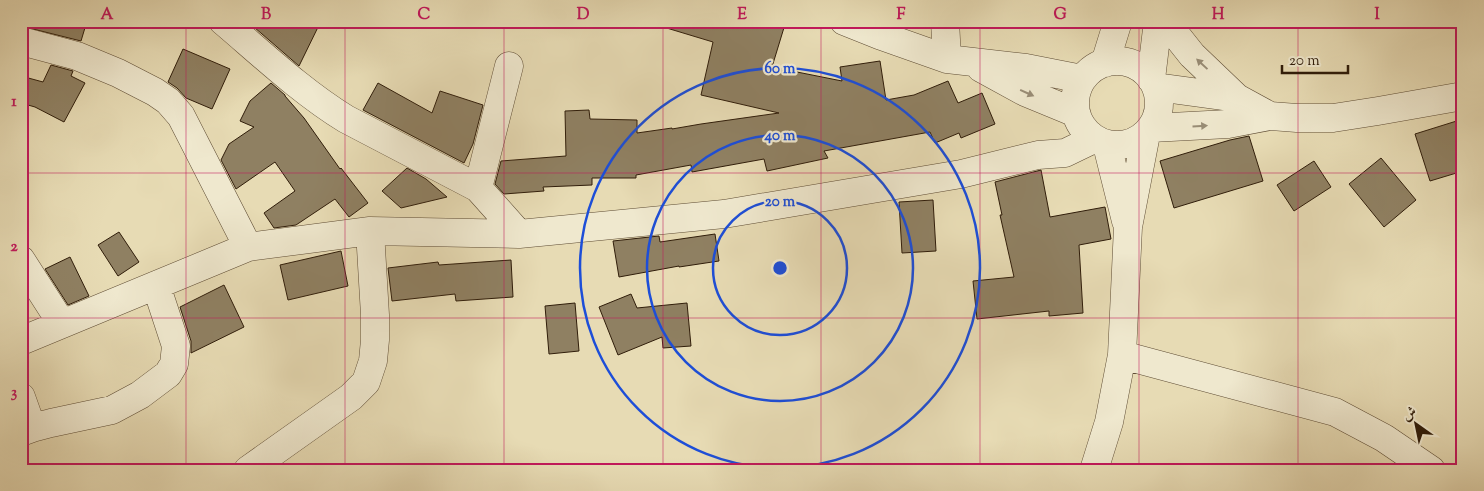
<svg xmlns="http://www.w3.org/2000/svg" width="1484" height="491" font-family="'Sorts Mill Goudy',Amiri,serif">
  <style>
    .building { fill: #8f8062; stroke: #301d0a }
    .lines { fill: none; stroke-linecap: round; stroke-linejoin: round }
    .minor-casing { stroke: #5e4c34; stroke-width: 29 }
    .minor { stroke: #efe8ce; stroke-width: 28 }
    .oneway { fill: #998d76 }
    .grid { fill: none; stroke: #c2185b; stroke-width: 1; stroke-opacity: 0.55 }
    .ring { fill: none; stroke: #1d4ed8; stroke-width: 2.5 }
    .centre { fill: #1d4ed8; stroke: #efe8ce; stroke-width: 2.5 }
    .ring-label { font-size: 15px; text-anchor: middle; font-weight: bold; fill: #1d4ed8; stroke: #efe8ce; stroke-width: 4.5; stroke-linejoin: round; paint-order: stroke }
    .neatline { fill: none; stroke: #c2185b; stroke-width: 2 }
    .grid-label { font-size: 16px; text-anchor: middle; font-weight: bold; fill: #c2185b }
  </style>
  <rect width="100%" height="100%" fill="#e7dbb4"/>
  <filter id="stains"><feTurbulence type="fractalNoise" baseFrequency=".004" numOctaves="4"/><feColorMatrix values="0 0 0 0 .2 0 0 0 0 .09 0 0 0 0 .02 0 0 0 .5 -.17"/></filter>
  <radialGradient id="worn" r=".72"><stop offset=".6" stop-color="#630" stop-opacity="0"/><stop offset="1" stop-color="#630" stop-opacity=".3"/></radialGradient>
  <path class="building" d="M21,21H87L81,41L21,26Z
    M247,21H321L299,66Z
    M660,21H786L772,67L842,81L840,67L880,61L886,100L914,95L948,81L958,103L982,93L995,124L961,138L959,133L935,143L930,132L824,151L828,158L767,171L764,159L692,172L691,165L636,175V178H592V185L543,187L544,191L504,194L495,184L501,161L566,156L565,111L589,110L590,119L637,120V133L672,128V129L701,124L779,113L701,95L713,42L660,26Z
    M183,49L230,69L212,109L186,98L177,88L168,82Z
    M51,65L73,71L71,76L85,83L64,122L35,107L21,103V76L43,82Z
    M271,83L285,95V96L304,118L340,169L341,168L368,203L349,217L335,199L296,225L274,228L264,213L295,191L275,162L236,189L221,160L229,144L254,127L240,121L250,101Z
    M378,83L432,113L440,91L483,105L473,144L464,163L363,110Z
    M1463,119V171L1430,181L1415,134Z
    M1249,136L1263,181L1174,208L1160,161L1230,140Z
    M1381,158L1416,200L1384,227L1349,184Z
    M1314,161L1331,187L1294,211L1277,185Z
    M407,168L426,179L447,197L401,208L382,191Z
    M1041,170L1050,217L1105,207L1111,239L1079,245L1083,313L1049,316V311L977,319L973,281L1014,277L1000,215H1002L995,182Z
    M933,200L936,251L902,253L899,202Z
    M119,232L139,262L118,276L98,245Z
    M715,234L719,261L679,267V266L619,277L613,241L659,236L660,242Z
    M341,251L348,286L288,300L280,265Z
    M70,257L89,296L68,305L45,269Z
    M511,260L513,297L456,301L455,294L392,301L388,268L438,262L439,265Z
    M224,285L244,327L191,353V341L180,307Z
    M631,294L637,308L687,303L691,346L663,348L662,337L618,355L599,307Z
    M575,303L579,351L549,354L545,306Z"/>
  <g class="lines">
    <g class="minor-casing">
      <path id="minor" d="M223,21C263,55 302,92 346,119L478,188L519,234
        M844,21L879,35L947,59L1026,68L1082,79
        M945,21L947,59
        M1165,21L1192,55L1237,98
        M21,41L77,56L118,73L155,92L168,101L181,116L248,247
        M1075 103a42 42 0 1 1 84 0a42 42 0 1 1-84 0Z
        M1105,63L1118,21
        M981,68L1025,92L1076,113
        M1151,79L1158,21
        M1156,87L1237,98L1270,116
        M1151,128L1228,124L1270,116L1297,118H1333L1378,111L1463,96
        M1107,145L1126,221
        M478,188L509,66
        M21,260L62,324
        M21,341L248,247L370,231L519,234L724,214L961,174L1038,155L1065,153L1094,139
        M1122,355L1335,412L1384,438L1431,470
        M21,397L32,428
        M21,432L32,428L51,423L112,410L140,395L168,374L174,364L176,346L156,285
        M248,470L351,397L366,382L373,361L375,340V315L370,231
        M1094,470L1109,422L1122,355L1128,227L1146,134"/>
    </g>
    <use href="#minor" class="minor"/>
  </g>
  <defs><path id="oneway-solid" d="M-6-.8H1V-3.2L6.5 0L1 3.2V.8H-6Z" transform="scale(1.25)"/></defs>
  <g class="oneway">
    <use href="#oneway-solid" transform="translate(1202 64) rotate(-137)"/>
    <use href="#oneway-solid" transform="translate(1027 93) rotate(24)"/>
    <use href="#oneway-solid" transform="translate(1200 126) rotate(-4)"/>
  </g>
  <path class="grid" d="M186,21V470M345,21V470M504,21V470M663,21V470M821,21V470M980,21V470M1139,21V470M1298,21V470M21,173H1463M21,318H1463"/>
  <g class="ring">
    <circle cx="780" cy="268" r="67"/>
    <circle cx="780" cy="268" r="133"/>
    <circle cx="780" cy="268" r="200"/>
  </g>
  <circle cx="780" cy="268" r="8" class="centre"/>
  <g class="ring-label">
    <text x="780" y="73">60 m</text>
    <text x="780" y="140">40 m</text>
    <text x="780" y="206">20 m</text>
  </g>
  <rect width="1484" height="491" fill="none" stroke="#e7dbb4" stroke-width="55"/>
  <g transform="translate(1416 424) rotate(327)" stroke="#efe8ce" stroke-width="4" paint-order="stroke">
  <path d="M0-4L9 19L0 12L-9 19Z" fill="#301d0a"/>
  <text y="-8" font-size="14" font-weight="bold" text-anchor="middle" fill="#301d0a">ش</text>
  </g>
  <path d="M1282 65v8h66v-8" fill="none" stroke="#301d0a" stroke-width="2.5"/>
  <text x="1289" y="65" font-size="15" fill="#301d0a" stroke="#efe8ce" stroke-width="4" paint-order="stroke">20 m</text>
  <rect x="28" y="28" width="1428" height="436" class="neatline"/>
  <g class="grid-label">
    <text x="107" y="19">A</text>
    <text x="266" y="19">B</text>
    <text x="424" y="19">C</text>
    <text x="583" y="19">D</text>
    <text x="742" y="19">E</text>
    <text x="901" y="19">F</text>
    <text x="1060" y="19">G</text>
    <text x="1218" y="19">H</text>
    <text x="1377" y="19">I</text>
    <text x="14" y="106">1</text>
    <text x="14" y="251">2</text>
    <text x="14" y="397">3</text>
  </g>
  <rect width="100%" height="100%" filter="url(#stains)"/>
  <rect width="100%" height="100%" fill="url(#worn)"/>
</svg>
